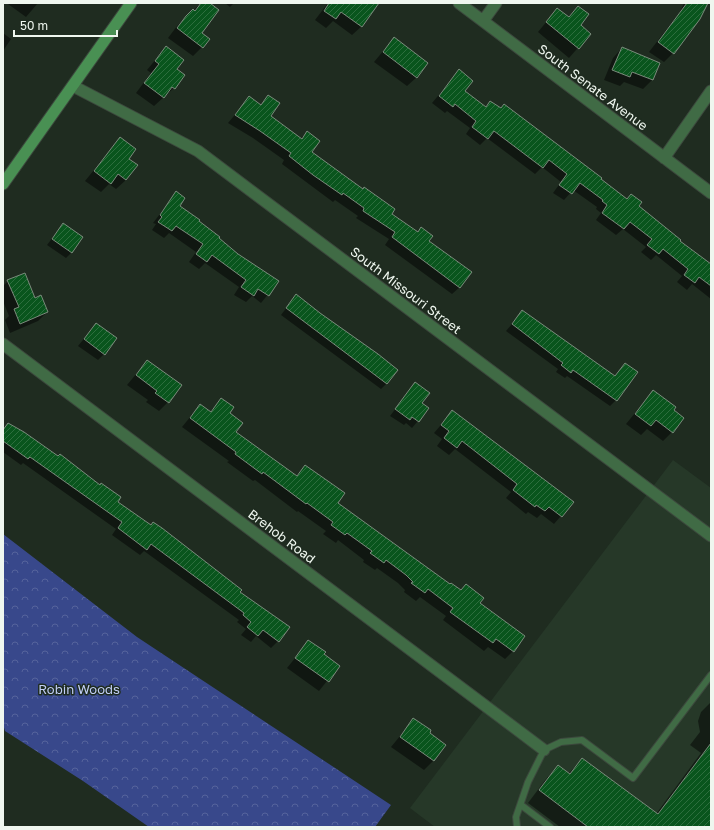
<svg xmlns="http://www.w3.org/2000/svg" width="714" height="830" font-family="'Golos Text',sans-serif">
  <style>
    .built { fill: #263828 }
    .forest { fill: url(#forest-crowns) }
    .shadow { fill: #0007 }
    .building { fill: url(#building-hatch); stroke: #7a8a7b }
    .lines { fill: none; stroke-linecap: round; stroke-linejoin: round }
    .service-casing { stroke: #3c483d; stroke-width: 8 }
    .minor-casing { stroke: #3c483d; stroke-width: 13 }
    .secondary-casing { stroke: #3c483d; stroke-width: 13 }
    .service { stroke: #406b45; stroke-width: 6 }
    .minor { stroke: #406b45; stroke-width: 11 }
    .secondary { stroke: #499053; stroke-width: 11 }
    .labels { text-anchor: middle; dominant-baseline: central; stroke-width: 3; stroke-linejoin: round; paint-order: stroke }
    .street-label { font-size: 13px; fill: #eff7ef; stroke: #1f2c20 }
    .park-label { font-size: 13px; fill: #c1cef5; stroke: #1f2c20 }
  </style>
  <defs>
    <pattern id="forest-crowns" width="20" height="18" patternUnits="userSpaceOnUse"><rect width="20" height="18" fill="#38488b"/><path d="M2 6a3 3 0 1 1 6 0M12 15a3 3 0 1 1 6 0" fill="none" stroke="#55639c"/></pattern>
    <pattern id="building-hatch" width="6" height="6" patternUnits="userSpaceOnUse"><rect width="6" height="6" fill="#09551d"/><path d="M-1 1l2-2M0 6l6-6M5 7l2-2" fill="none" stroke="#2d6e3e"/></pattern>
  </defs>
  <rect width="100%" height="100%" fill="#1f2c20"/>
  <path class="built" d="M673,460L711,488V827H435L410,808Z"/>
  <path class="forest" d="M3,534L137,637L391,805L375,827H149L83,781L5,731L3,724Z"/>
  <path class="shadow" d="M9,3H38L26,17L8,4Z
    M201,3H208L201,33L202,47L193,56L168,38L177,26Z
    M225,3H234L230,7Z
    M328,3H371L362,26L352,35L333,21L326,28L315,20Z
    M684,3H707L673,53L664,62L649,52L680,12Z
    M578,7L579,26L590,34L569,58L538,32L557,9L568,17Z
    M3,33L11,39L3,51Z
    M394,38L417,77L407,86L374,62Z
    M166,47L176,69L174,88L154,106L136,93L151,73L147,70Z
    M622,48L659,64L652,80L643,89L624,82L620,86L604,80L613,58Z
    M459,71L464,91L485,107L490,102L626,200L631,195L638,206L679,241L711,265V299L692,284L687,290L677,282L682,276L656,255L651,260L641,252L646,247L623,229L616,235L596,220L601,213L596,209L597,207L573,190L564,200L553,193L561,182L542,167L535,174L487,138L480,145L466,134L470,128L447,111L445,113L432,103Z
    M268,96L269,116L300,139L307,133L311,152L390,214L460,287L452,294L385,245L389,239L356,218L358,216L335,200L333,202L282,164L284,160L253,138L228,123L249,98L260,105Z
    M120,138L128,159L126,180L116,189L109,184L101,192L85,181Z
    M176,193L178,206L238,255L278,282L261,303L252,296L246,302L234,295L239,287L205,263L199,269L189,262L196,252L169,233L164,238L152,230L156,224L153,223Z
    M63,224L72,252L66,258L47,245Z
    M8,281L35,299L47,312L38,321L10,333L5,320L9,316L3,301V286Z
    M296,295L387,383L381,389L281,315Z
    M522,312L614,377L625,364L616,400L610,406L567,376L565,378L556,372L558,369L506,331Z
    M96,324L104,354L98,360L78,346Z
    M147,361L168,402L159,411L146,402L148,400L127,385Z
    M415,383L421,403L428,409L412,428L406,423L404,425L390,416Z
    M653,391L672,432L663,441L647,429L641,435L626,424Z
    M222,399L235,432L296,476L305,466L336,503L450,585L460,591L466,585L513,651L505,659L488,647L484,651L443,620L446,616L420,597L416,601L404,592L405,590L398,583L377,568L375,570L363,562L364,560L338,540L336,543L323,534L326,531L298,511L297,512L255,480L253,481L227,462L229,461L182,427L200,405L210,412Z
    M452,412L573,502L554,524L541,514L537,518L528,512L526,514L506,498L511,492L455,449L449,455L437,446L442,439L434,433Z
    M8,425L239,592L278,641L271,648L256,636L251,642L241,635L246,629L237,622L239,620L144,551L140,555L112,535L116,529L23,463L21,465L3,452V430Z
    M309,641L322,655L339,666L319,691L287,668Z
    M711,702V827H560L528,803L546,779L558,766L568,774L582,759L656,814L701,753L690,745L700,732L698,721L701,712Z
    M414,719L428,733L433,761L424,770L391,747Z"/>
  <path class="building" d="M201,3H210L219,10L202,33L210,39L203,48L177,28L186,16L193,9L195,11Z
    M329,3H379L362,27L341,12L336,19L324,11Z
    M687,3H708L700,19L674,54L658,42Z
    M578,6L589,14L581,25L591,34L579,49L546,22L557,8L569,17Z
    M394,37L428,63L417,78L383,52Z
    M166,46L184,60L177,69L185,75L175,89L172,87L164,98L144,83L159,64L155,61Z
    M622,47L660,63L653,80L632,72L630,77L612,70Z
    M459,69L473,81L465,91L486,107L490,101L501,108L504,104L602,178L601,179L627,199L631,194L642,202L639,206L681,240L680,241L711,264V286L699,277L695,283L684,275L688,269L663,249L659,254L647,245L652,239L630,222L624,229L602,213L607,205L602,201L603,200L580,183L572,194L559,185L567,174L549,160L543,168L494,131L488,139L472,127L476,121L455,104L453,107L439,96Z
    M268,95L280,103L271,116L302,139L307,131L320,141L312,152L363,189L364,187L395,209L392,214L418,232L421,227L433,236L429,241L472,272L460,288L392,237L395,232L363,211L364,208L343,193L342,195L313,175L289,156L291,153L260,131L235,115L249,96L261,105Z
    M120,137L136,149L129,159L138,165L126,180L118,174L111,184L94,171Z
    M176,191L185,198L180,206L200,220L199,221L220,237L219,238L238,254L279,281L269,296L258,289L254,296L241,287L246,280L212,255L207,262L196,254L203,244L176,226L172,231L158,222L162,217L160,215Z
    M63,223L83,237L72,253L52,239Z
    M25,273L35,298L41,295L48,312L20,324L14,309L19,307L7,280Z
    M296,294L320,313L378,354L398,370L387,384L286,308Z
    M522,310L615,376L625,363L638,372L617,401L573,370L571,373L561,365L563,363L512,324Z
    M96,323L117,338L105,355L84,339Z
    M147,360L182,385L169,403L155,393L157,391L136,375Z
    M415,382L430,393L422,403L429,408L419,422L412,417L410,420L395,409Z
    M653,390L676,407L674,410L684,418L673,433L656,420L651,426L635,414Z
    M221,398L234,407L230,413L243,423L236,432L297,476L305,465L345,493L338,503L450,584L451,583L461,590L466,584L484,598L480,603L525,636L514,652L496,639L493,643L450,612L453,608L428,589L425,593L411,583L413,582L406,575L386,560L384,563L370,553L372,551L347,533L345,535L331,525L333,522L307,503L306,504L263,472L262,474L235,454L236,452L190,418L200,404L211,412Z
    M452,410L574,502L562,517L549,507L545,511L536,505L535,507L513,490L517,484L462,441L457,448L444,438L449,431L441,425Z
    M8,423L24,432L58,456L60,454L100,485L101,483L121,497L118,502L151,525L153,522L162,528L242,590L240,592L290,627L279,642L263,630L258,636L247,627L251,622L243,615L244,613L151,544L147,550L118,528L122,522L30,457L28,459L3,441V430Z
    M308,640L326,652L324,654L340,666L329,682L295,658Z
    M413,718L431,730L430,733L446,745L434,761L400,737Z
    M711,743V827H588L539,790L558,765L570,774L582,758L658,814Z"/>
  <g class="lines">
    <g class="service-casing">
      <path id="service" d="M521,805L550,827
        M517,827L516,817L528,782L544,750L561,742L582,740L633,778L711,675"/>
    </g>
    <g class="minor-casing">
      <path id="minor" d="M459,3L711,193
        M483,21L496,3
        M73,86L198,151L711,536
        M664,158L711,91
        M3,344L544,750"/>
    </g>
    <g class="secondary-casing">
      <path id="secondary" d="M3,184L131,3"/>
    </g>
    <use href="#service" class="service"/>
    <use href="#minor" class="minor"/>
    <use href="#secondary" class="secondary"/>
  </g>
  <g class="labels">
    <g class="street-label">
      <text transform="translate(593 87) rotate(37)">South Senate Avenue</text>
      <text transform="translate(406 290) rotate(37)">South Missouri Street</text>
      <text transform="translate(282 536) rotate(37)">Brehob Road</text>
    </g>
    <g class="park-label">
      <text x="79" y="689">Robin Woods</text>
    </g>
  </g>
  <rect width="714" height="830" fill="none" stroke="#eff7ef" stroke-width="8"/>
  <path d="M14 30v6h103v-6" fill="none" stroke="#eff7ef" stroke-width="2"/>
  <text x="20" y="30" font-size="12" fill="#eff7ef" stroke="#1f2c20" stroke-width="3" paint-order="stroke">50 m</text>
</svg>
